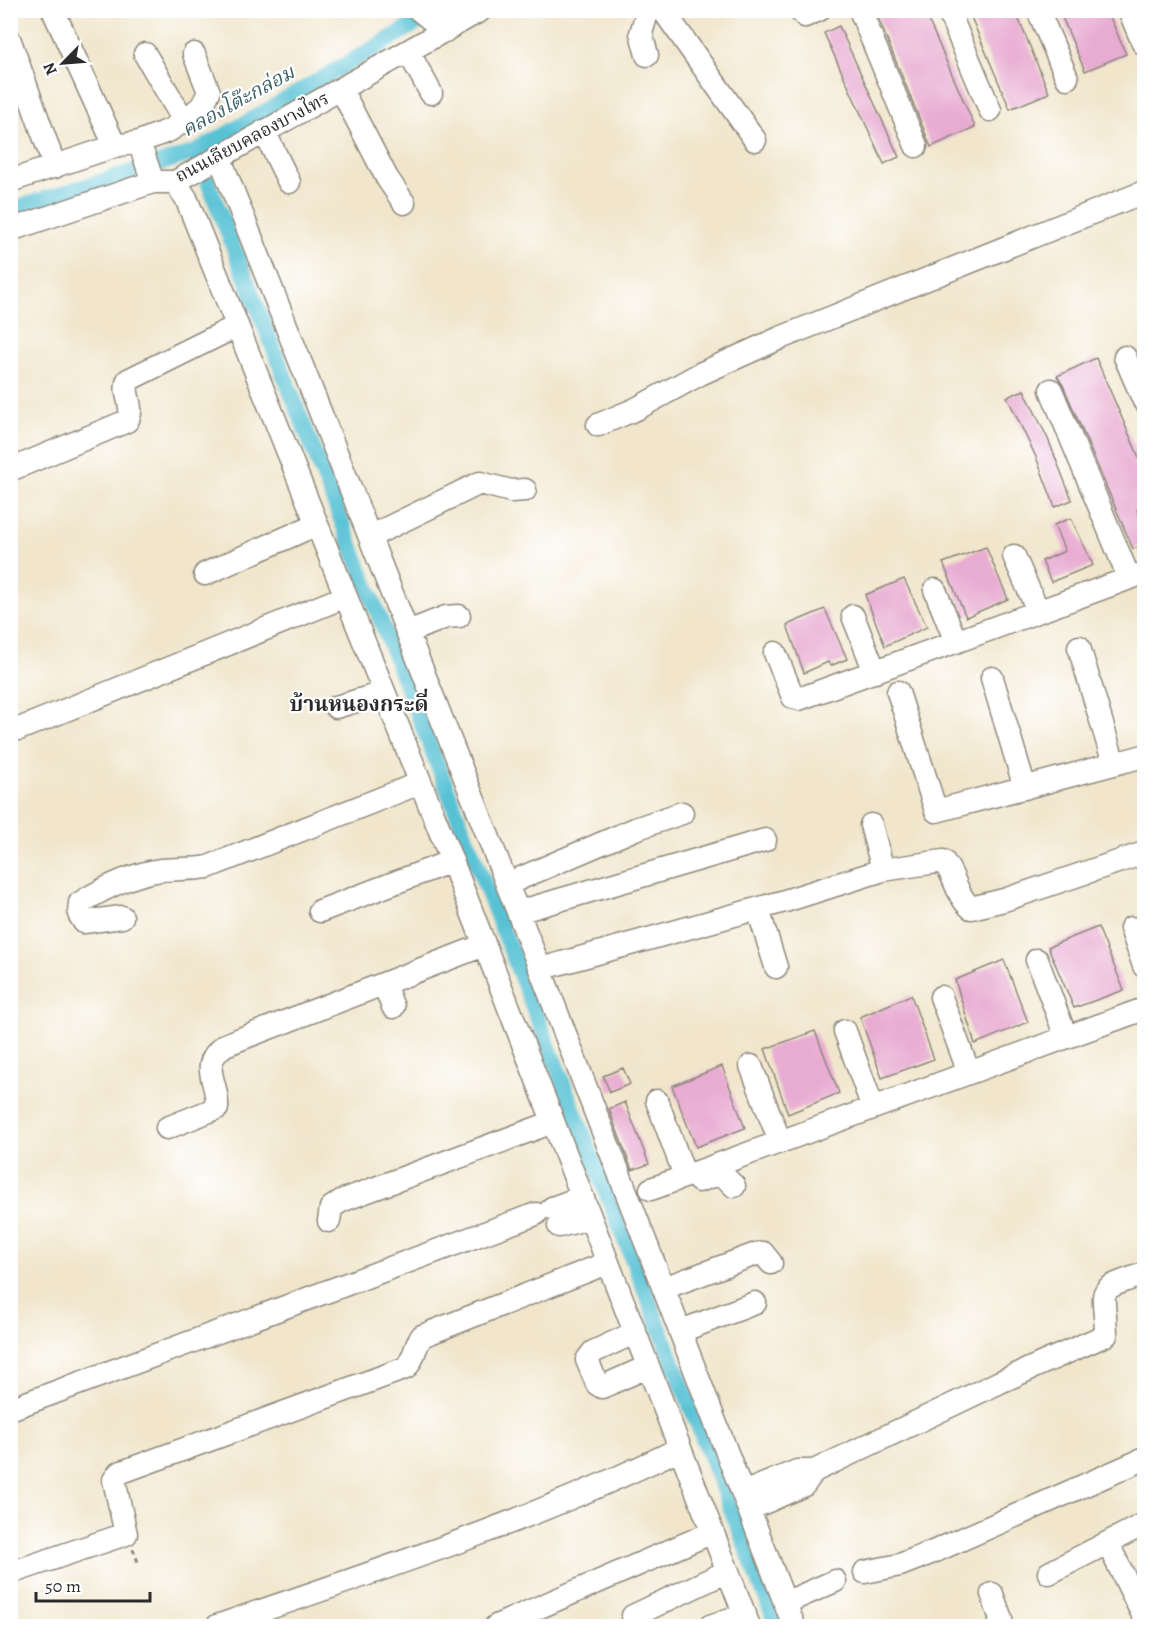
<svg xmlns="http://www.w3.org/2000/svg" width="1155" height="1637" font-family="Alegreya,'Noto Serif Thai',serif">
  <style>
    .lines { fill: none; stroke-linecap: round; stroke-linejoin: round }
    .canal { stroke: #59c2d5; stroke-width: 16 }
    .building { fill: #e8abd2 }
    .minor-casing { stroke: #8e887c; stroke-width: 25 }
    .path { stroke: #8e887c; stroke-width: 3; stroke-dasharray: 4.5 4.5; stroke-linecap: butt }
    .minor { stroke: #fff; stroke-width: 22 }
    .labels { text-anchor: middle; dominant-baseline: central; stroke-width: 4.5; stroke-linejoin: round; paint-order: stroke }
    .street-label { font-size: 18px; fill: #2b2b2b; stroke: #fff }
    .water-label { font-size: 20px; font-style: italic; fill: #3b6066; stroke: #fff }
    .quarter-label { font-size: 21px; font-weight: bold; fill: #2b2b2b; stroke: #fff }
  </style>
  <rect width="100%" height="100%" fill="#fff"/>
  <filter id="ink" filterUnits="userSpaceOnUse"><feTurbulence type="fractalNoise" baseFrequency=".0167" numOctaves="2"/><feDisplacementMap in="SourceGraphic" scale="12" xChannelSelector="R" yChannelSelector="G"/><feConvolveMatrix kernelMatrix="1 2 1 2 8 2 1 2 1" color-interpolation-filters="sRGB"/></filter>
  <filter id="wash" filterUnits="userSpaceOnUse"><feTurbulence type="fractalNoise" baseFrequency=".008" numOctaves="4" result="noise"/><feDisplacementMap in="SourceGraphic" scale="24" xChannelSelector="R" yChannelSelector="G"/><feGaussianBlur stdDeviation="1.35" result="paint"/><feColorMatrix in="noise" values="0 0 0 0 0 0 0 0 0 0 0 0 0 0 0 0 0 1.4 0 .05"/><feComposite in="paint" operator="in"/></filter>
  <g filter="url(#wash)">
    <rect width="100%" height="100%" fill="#f1e6cc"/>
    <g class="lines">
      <path class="canal" d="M196,152L777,1626
        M10,210L196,152L439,10"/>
    </g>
    <g id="blocks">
      <path class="building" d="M875,10H924L975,127L931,147Z
        M968,10H1015L1049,93L1010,109Z
        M1059,10H1107L1126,54L1085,71Z
        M839,26L899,157L884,164L824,33Z
        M1096,358L1144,469V506L1137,510L1144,528V545L1133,549L1063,385L1057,376Z
        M1024,390L1048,439L1072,500L1055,507L1036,457L1007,397Z
        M1071,518L1093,565L1051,582L1042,561L1065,551L1054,525Z
        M986,547L1008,599L966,617L943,563Z
        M904,579L927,627L885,646L865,595Z
        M825,609L847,659L830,666L828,662L804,673L787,625Z
        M1098,927L1124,990L1074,1008L1048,947Z
        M1004,960L1028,1022L975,1044L955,980Z
        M911,995L934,1059L882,1078L860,1017Z
        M815,1031L839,1093L788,1114L765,1049Z
        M722,1066L745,1128L696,1147L672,1086Z
        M623,1068L630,1084L610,1092L603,1076Z
        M625,1102L649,1164L632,1170L609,1109Z"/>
    </g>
  </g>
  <g filter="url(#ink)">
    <use href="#blocks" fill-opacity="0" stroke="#8e887c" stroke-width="1.5"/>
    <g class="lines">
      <g class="minor-casing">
        <path id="minor" d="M53,10L115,146
          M419,10L445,31
          M663,10L755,140
          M799,10L805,16L819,10
          M860,10L916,146
          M948,10L990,110
          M1038,10L1067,78
          M1129,10L1143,43
          M10,41L55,167
          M408,51L431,93
          M647,55L641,33L648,10
          M341,89L387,178L404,203
          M184,121L202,106L209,92L194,54
          M264,131L289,182
          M139,142L170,130L184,121L145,54
          M219,156L518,912L794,1626
          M10,181L115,146L139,142L153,182
          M175,182L186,198L452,861L749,1626
          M10,230L153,182H175L481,10
          M1125,357L1144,401
          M1051,390L1129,578
          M598,425L636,409L700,374L780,338L1144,192
          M10,470L127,421C136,407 122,394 128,380L237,326
          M371,536L480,483L511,491L525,490
          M1014,556L1038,611
          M205,574L315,525
          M935,590L956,642
          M853,616L875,672
          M408,632L446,617L459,616
          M1079,647L1114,764
          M775,653L793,697L799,699L1144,573
          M992,678L1025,788
          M898,692L936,811L1144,756
          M336,707L383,693
          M19,729L344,597
          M871,825L883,870
          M507,884L635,829L682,813
          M758,909L776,967
          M320,911L452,861
          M518,912L765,840
          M122,917L84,922L79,914L80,903C104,888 132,874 161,870C177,868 192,870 208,867L420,783
          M1131,928L1144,966
          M1037,960L1066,1037
          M540,969L785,901L883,870L943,861C956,876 955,894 971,908L1004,900L1144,853
          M384,984L393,1007
          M941,997L969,1073
          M845,1031L873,1108
          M751,1066L780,1142
          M657,1101L685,1176
          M167,1128L217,1108C219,1081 197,1066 225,1045L484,945
          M699,1181L713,1176H724L734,1186
          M651,1189L1144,1009
          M552,1208L582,1197
          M329,1221L331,1208L341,1201L553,1122
          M559,1226L590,1218
          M664,1288L756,1254L763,1253L771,1263
          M681,1331L755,1303
          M634,1333L593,1352L587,1360L597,1384L602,1387L647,1367
          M10,1409L536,1214
          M743,1493L797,1471H814L1000,1382L1106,1335C1105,1285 1092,1292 1144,1274
          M750,1509L804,1485L814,1471
          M1108,1544L1144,1617
          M865,1572L900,1565L933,1552L1144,1459
          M10,1573L126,1534L114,1480L119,1473L406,1368C415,1358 414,1347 422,1336L607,1263
          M1049,1573L1144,1524
          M992,1594L1001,1619L999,1626
          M785,1603L835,1581
          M633,1616L728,1571
          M217,1626C373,1572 530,1522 679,1449
          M496,1626L713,1532
          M710,1626L745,1614"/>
      </g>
      <path class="path" d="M133,1549L138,1562"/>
      <use href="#minor" class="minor"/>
    </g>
  </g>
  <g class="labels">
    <g class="street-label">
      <text transform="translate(252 137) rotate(-28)">ถนนเลียบคลองบางไทร</text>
    </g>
    <g class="water-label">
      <text transform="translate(238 101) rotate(-29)">คลองโต๊ะกล่อม</text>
    </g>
    <g class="quarter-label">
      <text x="359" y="704">บ้านหนองกระดี่</text>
    </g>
  </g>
  <rect width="1155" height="1637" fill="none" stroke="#fff" stroke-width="36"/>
  <g transform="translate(63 63) rotate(245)" stroke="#ffffff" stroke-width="4.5" paint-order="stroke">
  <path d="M0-4.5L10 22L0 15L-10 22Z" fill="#2b2b2b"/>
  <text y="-9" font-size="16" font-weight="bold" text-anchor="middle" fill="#2b2b2b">N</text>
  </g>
  <path d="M36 1592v9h114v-9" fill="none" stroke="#2b2b2b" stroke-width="3"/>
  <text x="45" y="1592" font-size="18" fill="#2b2b2b" stroke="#ffffff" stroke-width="4.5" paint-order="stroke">50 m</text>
</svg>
